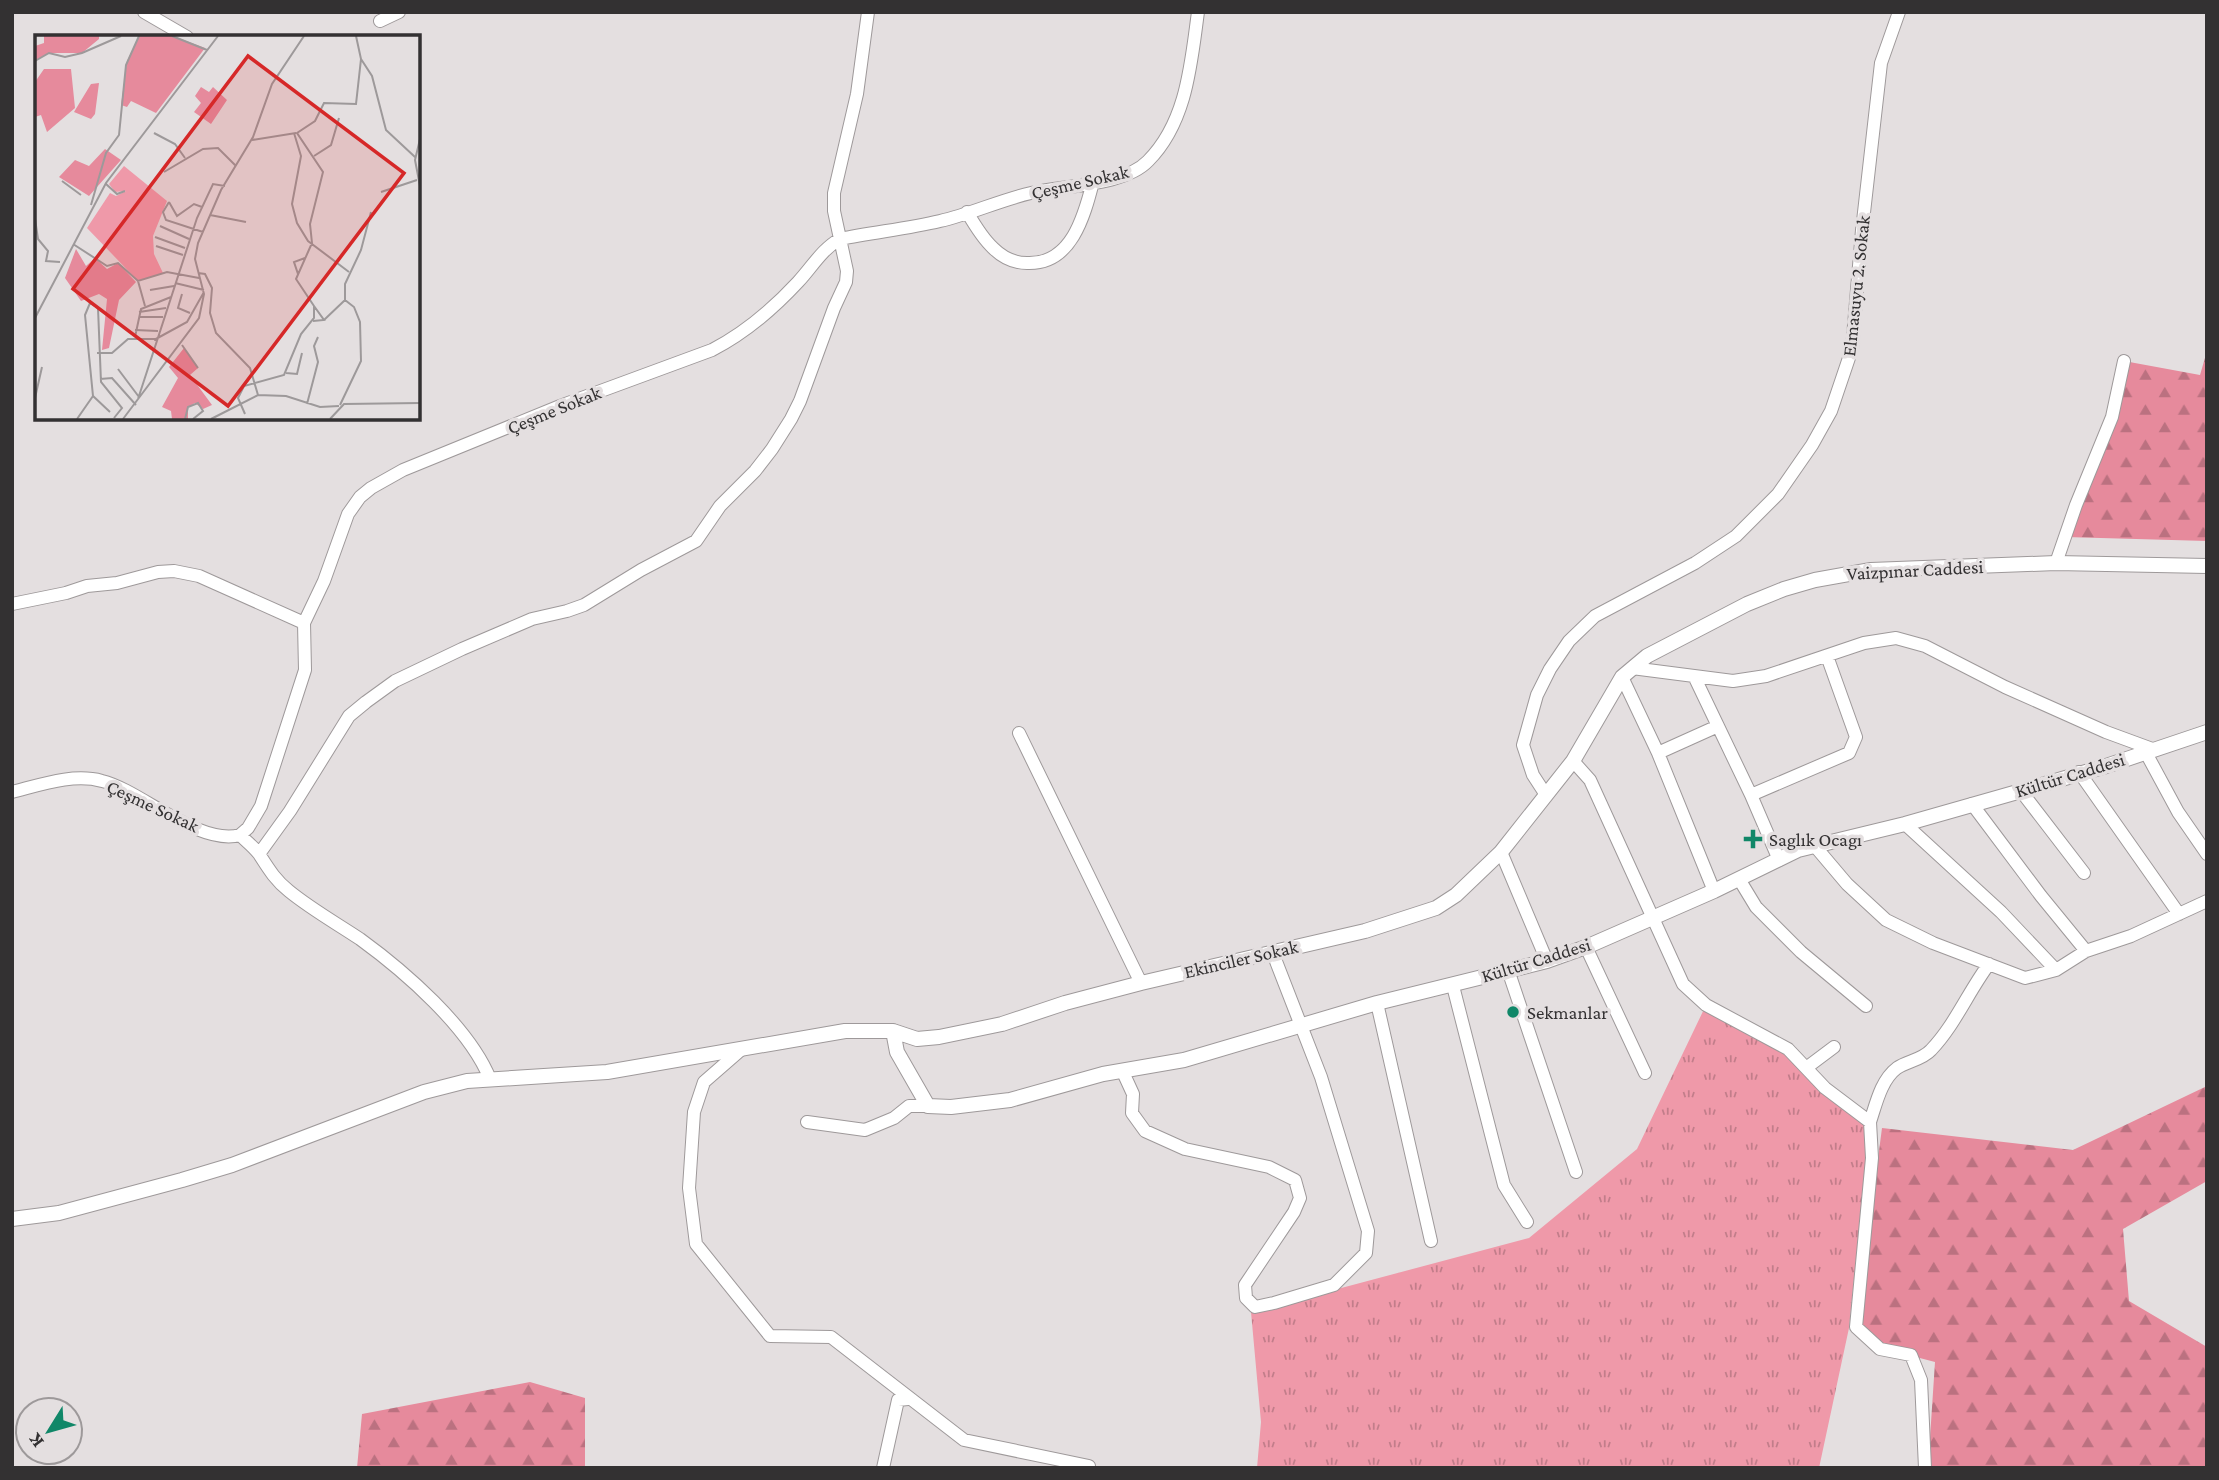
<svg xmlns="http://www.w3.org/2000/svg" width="2219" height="1480" font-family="'Crimson Pro',serif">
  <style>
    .grass { fill: url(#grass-tufts) }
    .forest { fill: url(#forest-firs) }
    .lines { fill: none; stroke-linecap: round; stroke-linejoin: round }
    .minor-casing { stroke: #9e999a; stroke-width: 14 }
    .tertiary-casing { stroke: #9e999a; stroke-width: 16 }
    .minor { stroke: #fff; stroke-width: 12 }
    .tertiary { stroke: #fff; stroke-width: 14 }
    .poi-dot { fill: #108768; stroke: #e4dfe0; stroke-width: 2.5 }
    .labels { text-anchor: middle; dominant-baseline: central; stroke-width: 7; stroke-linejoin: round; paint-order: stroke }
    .street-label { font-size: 19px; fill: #333132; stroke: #e4dfe0 }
    .poi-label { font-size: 19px; fill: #333132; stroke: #e4dfe0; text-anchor: start }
    .inset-road { fill: none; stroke: #9d999a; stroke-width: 2 }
    .view { fill: #d62828; fill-opacity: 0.15; stroke: #d62828; stroke-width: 3.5 }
    .inset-edge { fill: none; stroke: #333132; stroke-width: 3.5 }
  </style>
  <defs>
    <pattern id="grass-tufts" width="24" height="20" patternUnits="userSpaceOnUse" patternTransform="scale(1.75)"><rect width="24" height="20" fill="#ef99a9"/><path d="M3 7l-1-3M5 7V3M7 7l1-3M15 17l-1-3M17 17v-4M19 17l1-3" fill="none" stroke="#c27d8a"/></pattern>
    <pattern id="forest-firs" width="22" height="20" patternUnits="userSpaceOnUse" patternTransform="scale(1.75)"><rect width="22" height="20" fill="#e68a9c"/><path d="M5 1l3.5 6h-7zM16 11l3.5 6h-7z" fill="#bb7180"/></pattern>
  </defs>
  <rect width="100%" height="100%" fill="#e4dfe0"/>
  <path class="grass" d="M1706,1005L1788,1049L1870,1122L1849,1328L1819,1468H1257L1261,1422L1251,1312L1529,1238L1637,1149Z"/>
  <path class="forest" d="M2207,351V541L2065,537L2124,361L2200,375Z
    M2207,1086V1181L2123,1229L2129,1301L2207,1347V1468H1928L1935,1362L1893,1351L1856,1327L1882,1128L2073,1150Z
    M530,1382L585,1398V1468H357L362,1414Z"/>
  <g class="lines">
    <g class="minor-casing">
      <path id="minor" d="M144,12L187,37
        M380,21L399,12
        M967,212C974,224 982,238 993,248C1002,257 1014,263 1027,263C1071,265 1084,217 1093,182
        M2056,563L2076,505L2112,417L2124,361
        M12,604L66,593L87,586L117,583L158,572L174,571L199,576L304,623
        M1632,668L1733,681L1766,676L1864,643L1896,638L1925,646L2005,687L2106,732L2155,750
        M1694,676L1751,795L1779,860
        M1622,677L1658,753L1714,891
        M1019,733L1141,983
        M2145,751L2178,812L2207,854
        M1658,753L1718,726
        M1573,761L1590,780L1683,984L1706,1005L1788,1049L1825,1088L1870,1122L1872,1158L1856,1327L1880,1349L1911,1355L1921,1380L1925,1468
        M2079,772L2179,914
        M2021,791L2084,873
        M12,792C40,785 73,773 102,781C140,790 198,846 240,835L248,828L261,806L305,670L304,623L324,581L348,514L360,497L371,488L403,470L560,406L712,350C745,333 773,309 798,282C812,267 822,249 840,239C873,232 907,229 940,221C971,214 1000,200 1031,193C1064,185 1124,186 1148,161C1187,122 1191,63 1198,12
        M1546,795L1533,775L1523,745L1537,695L1550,669L1569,641L1595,616L1695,563L1736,536L1778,494L1812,445L1831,411L1852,349L1862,230L1881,63L1899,12
        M1751,795L1849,753L1856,737L1827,656
        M1972,804L2041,896L2086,951
        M1905,824L2001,912L2056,970
        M240,835C246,841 254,847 259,854C268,868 275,880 289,891C311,909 336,923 360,939C404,971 469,1027 490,1079
        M1814,845L1847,884L1886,920L1933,943L2025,978L2056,970L2086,951L2131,936L2207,901
        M1501,852L1547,961
        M259,854L290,811L349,716L366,702L395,681L462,649L532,619L567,611L584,605L641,570L696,541L720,506L755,471L772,449L791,419L800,401L834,308L846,282L847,271L834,211V193L857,94L868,12
        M1739,879L1756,907L1801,952L1866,1006
        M1586,947L1645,1073
        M1508,970L1576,1172
        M1453,986L1504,1185L1527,1222
        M1377,1003L1431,1241
        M743,1048L704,1082L694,1112L689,1188L696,1244L770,1336L831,1337L964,1440L1089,1466
        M1806,1068L1834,1047
        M1122,1070L1133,1094L1132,1113L1145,1131L1185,1149L1269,1167L1295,1180L1300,1198L1294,1212L1245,1285L1246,1298L1255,1307L1274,1303L1334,1285L1366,1253L1368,1231L1321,1077L1272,951
        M807,1122L865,1130L894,1118L909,1106H928
        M1870,1122C1876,1104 1881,1080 1897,1068C1907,1061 1922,1060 1931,1050C1955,1025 1968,992 1989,964
        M883,1468L898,1400L908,1399"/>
    </g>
    <g class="tertiary-casing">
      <path id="tertiary" d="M893,1031L897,1052L928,1106L951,1107L1010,1100L1103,1074L1184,1060L1377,1003L1547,961L1586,947L1714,891L1798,850L1905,824L2021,791L2106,766L2207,732
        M12,1219L59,1213L182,1180L232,1165L424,1092L467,1081L607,1072L845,1031H893L917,1039L939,1037L1002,1024L1065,1003L1141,983L1365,931L1436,908L1456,895L1501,852L1573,761L1622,677L1647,656L1747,604L1784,589L1815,580L1871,570L2056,563L2207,566"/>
    </g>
    <use href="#minor" class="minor"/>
    <use href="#tertiary" class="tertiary"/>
  </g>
  <g class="poi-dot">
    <path d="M1749.5 828.5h7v7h7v7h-7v7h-7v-7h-7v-7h7z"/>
    <circle cx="1513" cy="1012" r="7"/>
  </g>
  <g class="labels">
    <g class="street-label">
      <text transform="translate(1080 182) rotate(-13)">Çeşme Sokak</text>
      <text transform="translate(1856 286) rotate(-84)">Elmasuyu 2. Sokak</text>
      <text transform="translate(554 410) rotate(-22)">Çeşme Sokak</text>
      <text transform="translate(1915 570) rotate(-3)">Vaizpınar Caddesi</text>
      <text transform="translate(2070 775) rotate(-17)">Kültür Caddesi</text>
      <text transform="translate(153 806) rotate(25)">Çeşme Sokak</text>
      <text transform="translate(1241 959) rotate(-13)">Ekinciler Sokak</text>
      <text transform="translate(1536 960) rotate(-17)">Kültür Caddesi</text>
    </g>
    <g class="poi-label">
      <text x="1769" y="839">Saglık Ocagı</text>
      <text x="1527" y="1012">Sekmanlar</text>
    </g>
  </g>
  <g transform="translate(35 35)">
    <rect width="385" height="385" fill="#e4dfe0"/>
    <path d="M89,131L132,166L118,201L119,219L128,238L103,246L52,193L75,158L81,161L91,156L80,157L74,149Z" fill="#ef99a9"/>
    <path d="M9,1H64V4L47,18H14L1,25L0,11L9,8ZM104,1H138L170,13L121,78L96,66L92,72L86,70L92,26ZM9,34H36L40,73L12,97L6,80L0,82V47ZM64,48L60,79L56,84L39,77L56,49ZM166,52L174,57L178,52L192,65L176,89L159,77L166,68L160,61ZM70,114L86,125L54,161L24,142L40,125L54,131ZM41,214L51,231L60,223L72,234L83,228L101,247L84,265L74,313L67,315L72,264L64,259L46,266L30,243ZM149,313L163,333L155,340L177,370L168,374L160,368L153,372V384H137L136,376L127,372L143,343L134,332Z" fill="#e68a9c"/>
    <path class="inset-road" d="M137,1L172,15M326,24L337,41L351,95L380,122M0,26L14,18L30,22L47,18L86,1M119,98L140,109L150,123M259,98L266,121L257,169L262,188L273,206L314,237M385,104L380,125L385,151M217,105L261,98M279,121L296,110L304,83M129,137L168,114L183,113L200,130M27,146L46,160M71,149L82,159L90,156M346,157L382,145M134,167L128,177L131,185L168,197M134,167L142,181L159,169L167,172M56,170L71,118L84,100L91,30L104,1M175,180L211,187M0,184L3,204L13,216L11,226L25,227M125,191L154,204M120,202L150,213M38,209L72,231L83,228L103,246L132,237L164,243M121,211L148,220M163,238L170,239L177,253L175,278L181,298L215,333L223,360M263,239L259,227L270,223M103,246L110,271M140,248L169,255M115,255L139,251M147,259L143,273L155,278M104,277L131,273M104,282H128M0,283L71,148L183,1M289,285L310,265M278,286L289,285L279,271M100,295L123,296M100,302L106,274L136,262M119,305L152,287L169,257M147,310L163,333M62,318H77L93,304H120M83,334L104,362M251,338L262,339L267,318M65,344L77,343L101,370M0,363L7,332M103,364L162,183L178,149L190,151M272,369L283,327L279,311L283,302M305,370L326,326L325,287L319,272L310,265V249L326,215L336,177M75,377L58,361L50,280L55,268L63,273L66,347L87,373L79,383M210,379L203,363L209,351L249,340L266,299L279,283V271L261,244L277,208L275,189L288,137L262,98L280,86L289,68L321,69L326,24L321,1M42,384L58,361M88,384L164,283L169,259L160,224L163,208L186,155L218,102L237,49L269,1M150,384L153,372L163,368L168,376L158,384M176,384L223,360L251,361L285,372L304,371M295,384L309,369L385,368"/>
    <path class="view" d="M213,21L369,138L193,371L38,254Z"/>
    <rect width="385" height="385" class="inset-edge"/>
  </g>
  <rect width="2219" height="1480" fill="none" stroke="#333132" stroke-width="28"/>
  <g transform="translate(49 1431) rotate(233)"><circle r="33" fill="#e4dfe0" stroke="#9d999a" stroke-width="2"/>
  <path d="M0-5L12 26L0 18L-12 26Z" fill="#108768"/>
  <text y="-10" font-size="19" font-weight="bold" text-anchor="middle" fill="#333132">K</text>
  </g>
</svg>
